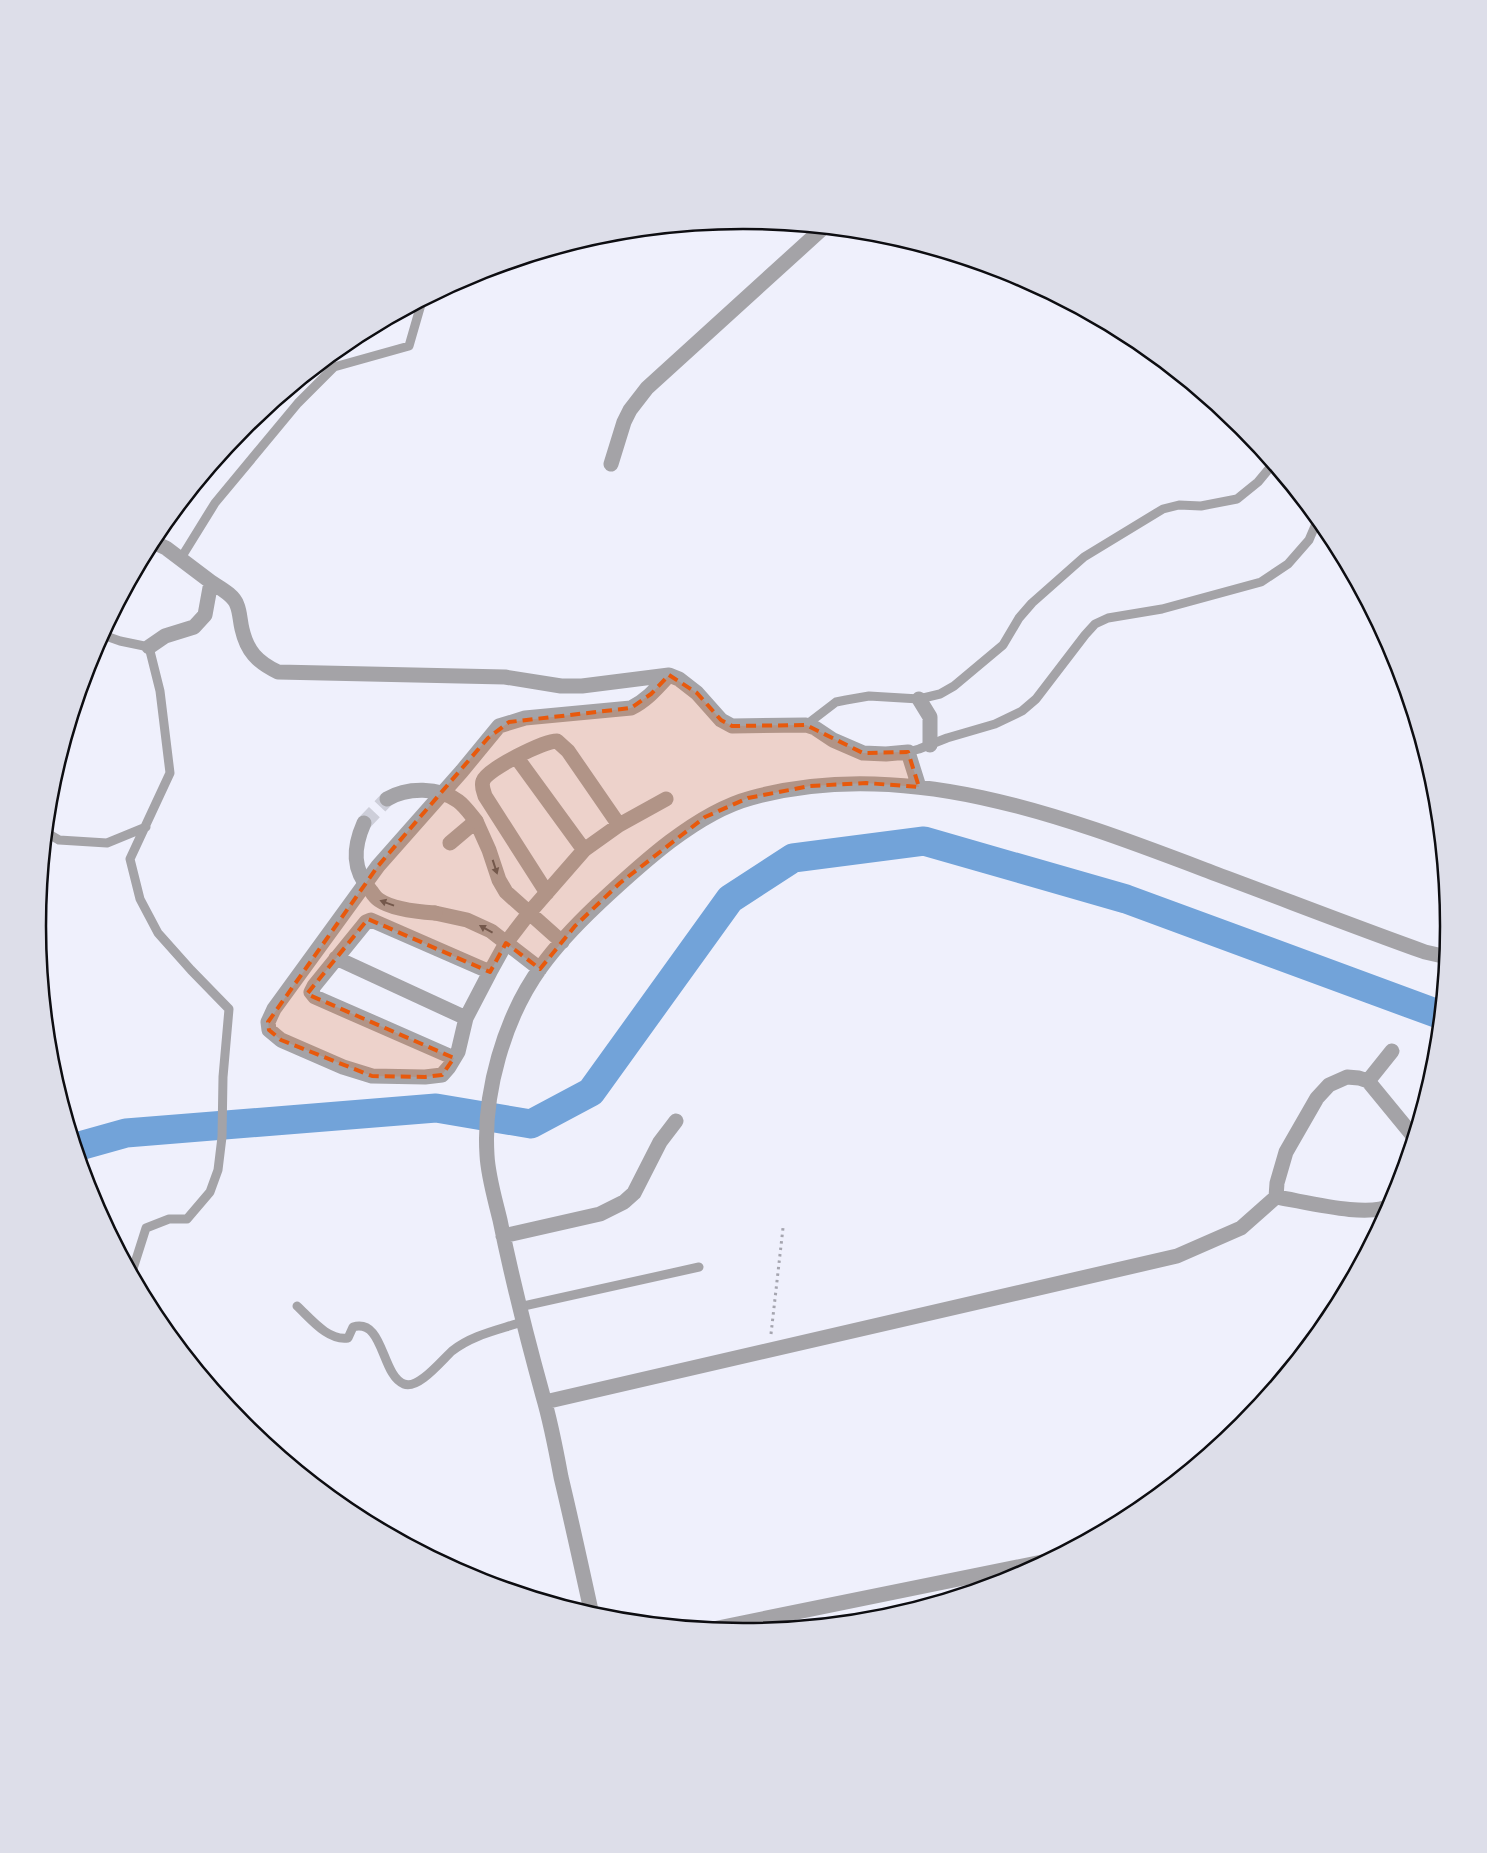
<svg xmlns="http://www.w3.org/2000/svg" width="1487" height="1853" font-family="Ubuntu,sans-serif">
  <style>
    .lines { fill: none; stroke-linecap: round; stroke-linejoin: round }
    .river { stroke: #72a3d9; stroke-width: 29 }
    .minor-tunnel { stroke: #cdced9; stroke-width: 15; stroke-dasharray: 15 8; stroke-linecap: butt }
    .path { stroke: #a5a5af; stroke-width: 3; stroke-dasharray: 2.5 4; stroke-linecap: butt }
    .service { stroke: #a4a3a7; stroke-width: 9 }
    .minor { stroke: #a4a3a7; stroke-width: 15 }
    .minor-bridge { stroke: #a4a3a7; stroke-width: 15 }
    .oneway { fill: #58585c }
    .marked { fill: #e8590c; fill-opacity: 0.2; stroke: #e8590c; stroke-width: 4; stroke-dasharray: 10 6; stroke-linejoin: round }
    .rim { fill: none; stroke: #0d0d11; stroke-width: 2.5 }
  </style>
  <rect width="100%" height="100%" fill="#eff0fc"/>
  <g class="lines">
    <path class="river" d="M76,1147L126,1133L436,1108L531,1124L591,1092L730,899L793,858L924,841L1126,899L1441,1015"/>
    <path class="minor-tunnel" d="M364,823L387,799"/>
    <path class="path" d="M771,1334L783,1228"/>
    <path class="service" d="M181,558L215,503L298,403L334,367L409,346L422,301
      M103,635L120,641L149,647L160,691L170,773L130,859L140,899L158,933L191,970L229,1009L223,1077L222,1137L218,1170L210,1192L187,1219H169L146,1228L132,1272
      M806,725L836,702L846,700L869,696L919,699L940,694L954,686L1003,645L1019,618L1032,603L1084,557L1163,509L1179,505L1201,506L1237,499L1258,482L1273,464
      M908,752L919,749L947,738L995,724L1022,711L1036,699L1085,635L1095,624L1108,618L1162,609L1261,582L1288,564L1309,540L1318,519
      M47,833L59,840L107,843L146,827
      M297,1306C311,1319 328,1341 348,1338L353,1327C384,1318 381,1375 404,1384C418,1390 442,1360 452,1351C472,1335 498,1330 522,1322
      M519,1307L699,1267"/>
    <path class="minor" d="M611,464L624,422L630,410L647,388L823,228
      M153,542L166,548L211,582
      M149,647L165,636L194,627L205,615L211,582C220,588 234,595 237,605C240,612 240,621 242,629C247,651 257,662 278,672L505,677L561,686H582L669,675L679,679L697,693L721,720L732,726L806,725L815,728L833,740L863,753L886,754L908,752L919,787
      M919,699L930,717V745
      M517,758L584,850
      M666,799L619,825L584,850L529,913L506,943L490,972L466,1018L458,1052L449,1067L442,1075L425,1077L372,1076L343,1067L281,1040L269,1030L268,1022L274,1009L378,866L462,771L499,726L525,718L631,708C647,700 657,688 669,675
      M450,843L476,821L489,850L499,880L506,892L562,942
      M547,893L485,796C484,792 481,786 483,781C487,769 544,741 557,741L568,751L619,825
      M435,913L467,920L491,931L540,969
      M336,958L466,1018
      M454,1058L315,997L311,992L314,986L366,922L371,920L490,972
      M1368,1081L1392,1051
      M1276,1197C1303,1201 1369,1219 1391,1205
      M503,1236L600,1214L624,1202L634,1193L660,1142L676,1121
      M545,1402L1177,1256L1241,1228L1276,1197L1277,1183L1286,1152L1317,1098L1329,1085L1347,1077L1359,1078L1368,1081L1414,1137
      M592,1615C582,1569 572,1523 561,1477C556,1450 551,1423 543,1396C527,1338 512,1279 500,1220C495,1199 488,1176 487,1155C483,1093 504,1018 541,967C557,945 576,925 596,906C638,867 695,813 751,798C907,754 1071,819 1216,874C1286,900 1355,927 1425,952L1447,957
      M713,1629L1047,1561"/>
    <path class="minor-bridge" d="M387,799C407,787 439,787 458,801C465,806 471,815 476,821
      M364,823C353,848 352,870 371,891C373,894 376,898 379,900C392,909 419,912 435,913"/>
  </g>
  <defs><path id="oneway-solid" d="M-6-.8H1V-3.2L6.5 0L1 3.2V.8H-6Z" transform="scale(1.25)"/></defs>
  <g class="oneway">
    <use href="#oneway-solid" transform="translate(495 867) rotate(72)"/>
    <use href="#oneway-solid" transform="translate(387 903) rotate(-160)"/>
    <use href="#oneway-solid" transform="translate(486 929) rotate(-151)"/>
  </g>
  <path class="marked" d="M669,675L697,693L721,720L732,726L806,725L863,753L908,752L919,787L866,783L810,786L748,798L705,817L620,883L575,926L540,969L506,943L490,972L368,919L307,994L454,1058L442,1075L425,1077L372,1076L281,1040L269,1030L268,1022L378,866L488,738L509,722L631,708L651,694Z"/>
  <path d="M0 0H1487V1853H0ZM46 926a697 697 0 1 1 1394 0a697 697 0 1 1-1394 0Z" fill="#dddee9" fill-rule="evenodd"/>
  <path class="rim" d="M46 926a697 697 0 1 1 1394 0a697 697 0 1 1-1394 0Z"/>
</svg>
